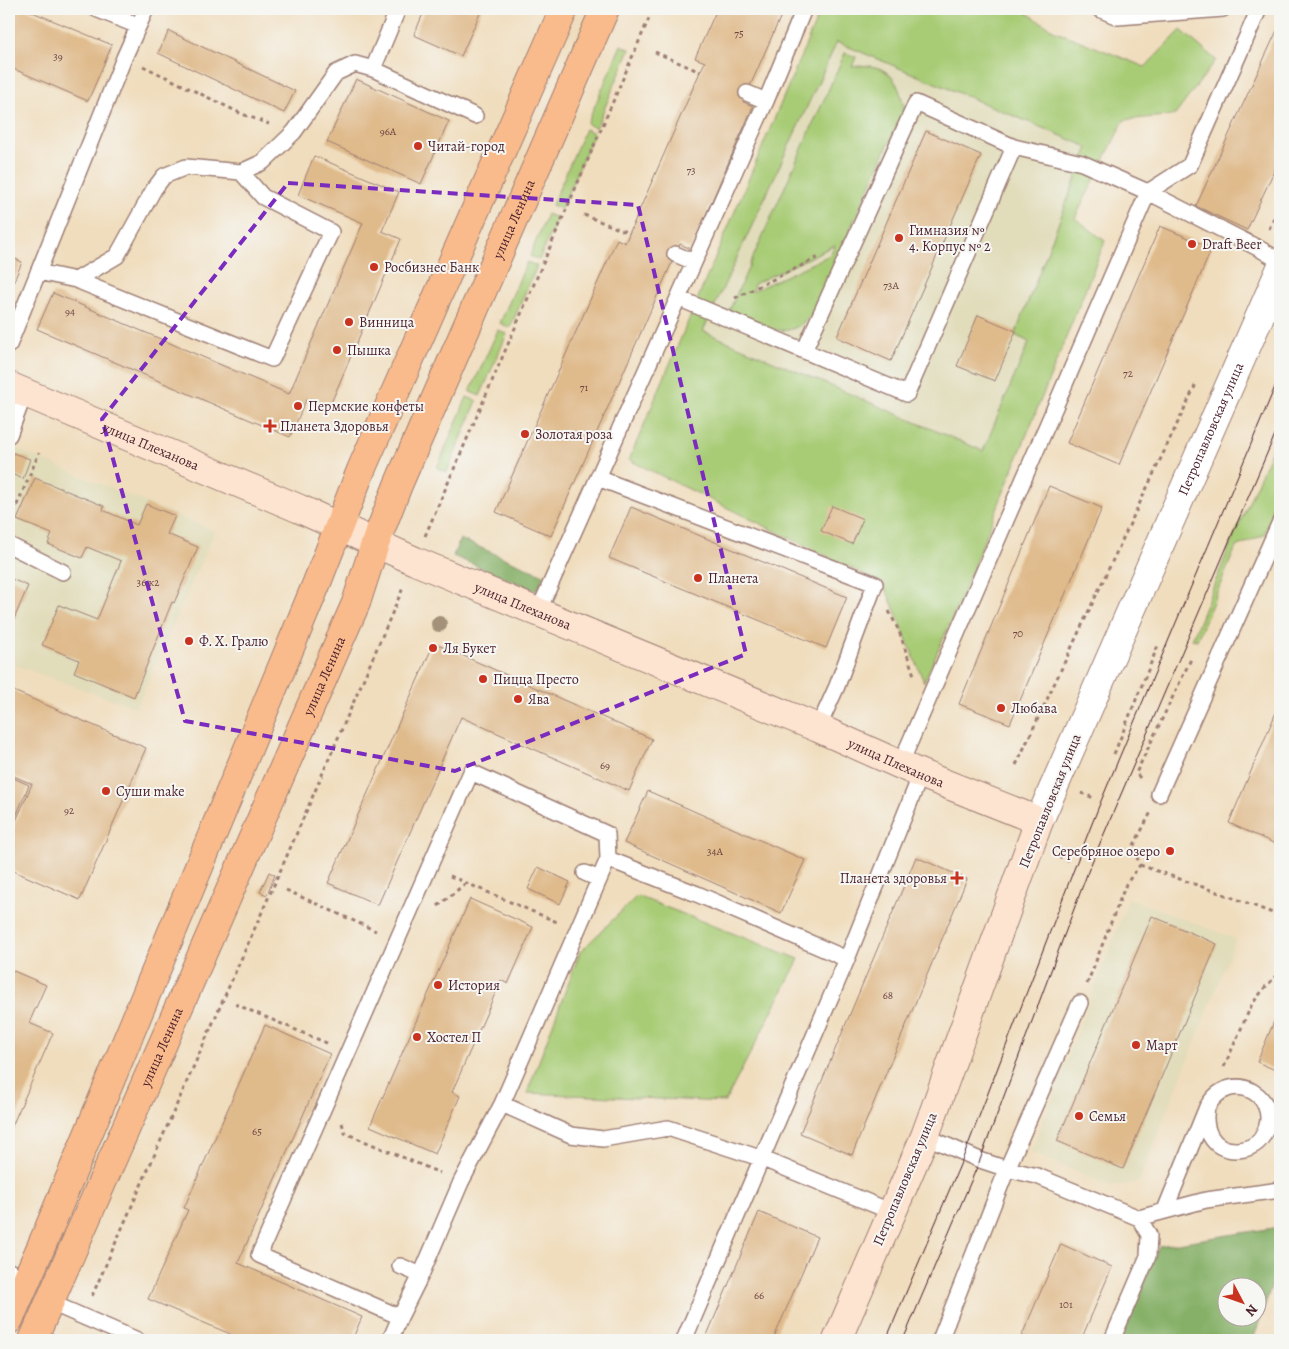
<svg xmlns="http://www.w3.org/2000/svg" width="1289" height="1349" font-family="Alegreya,serif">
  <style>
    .built { fill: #e1dcba }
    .green { fill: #a8cc76; stroke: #797650; fill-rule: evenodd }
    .forest { fill: #86b067; stroke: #686849; fill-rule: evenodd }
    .building { fill: #dfba8b }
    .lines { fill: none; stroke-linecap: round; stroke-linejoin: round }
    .service-casing { stroke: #9d7e74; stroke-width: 18 }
    .tertiary-casing { stroke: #9d7e74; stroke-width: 30 }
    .secondary-casing { stroke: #9d7e74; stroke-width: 30 }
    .primary-casing { stroke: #9d7e74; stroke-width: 30 }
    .path { stroke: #9d7e74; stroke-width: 3; stroke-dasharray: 4 4; stroke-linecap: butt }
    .service { stroke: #fff; stroke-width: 15 }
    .tertiary { stroke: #fff; stroke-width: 28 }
    .secondary { stroke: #fde4d1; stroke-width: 28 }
    .primary { stroke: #fabb8c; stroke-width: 28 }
    .tram { stroke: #4a1f2b; stroke-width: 1 }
    .tree { fill: #a49179 }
    .marked { fill: none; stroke: #7b2cbf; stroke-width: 4; stroke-dasharray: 10 6; stroke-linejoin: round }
    .poi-dot { fill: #c8321e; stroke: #f6f6f2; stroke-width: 2 }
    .labels { text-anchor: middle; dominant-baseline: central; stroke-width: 4; stroke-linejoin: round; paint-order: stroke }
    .number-label { font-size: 11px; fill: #6f4643 }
    .poi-label { font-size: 14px; fill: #4a1f2b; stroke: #f6f6f2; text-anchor: start }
    .street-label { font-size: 14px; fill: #4a1f2b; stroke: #f6f6f2 }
  </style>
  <rect width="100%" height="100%" fill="#f6f6f2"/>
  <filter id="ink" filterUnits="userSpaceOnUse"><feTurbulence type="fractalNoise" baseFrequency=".02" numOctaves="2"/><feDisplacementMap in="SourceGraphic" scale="10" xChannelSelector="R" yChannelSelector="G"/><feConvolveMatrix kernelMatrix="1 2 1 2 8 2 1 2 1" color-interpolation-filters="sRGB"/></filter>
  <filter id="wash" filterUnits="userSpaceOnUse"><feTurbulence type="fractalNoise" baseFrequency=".0096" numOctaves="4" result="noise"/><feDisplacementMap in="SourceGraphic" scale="20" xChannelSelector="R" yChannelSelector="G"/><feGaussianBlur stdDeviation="1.12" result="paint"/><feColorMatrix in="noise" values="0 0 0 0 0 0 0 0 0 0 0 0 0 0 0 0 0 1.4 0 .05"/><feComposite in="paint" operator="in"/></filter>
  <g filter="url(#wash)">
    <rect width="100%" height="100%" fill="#f0ddbd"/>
    <path class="built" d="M837,42L1089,147L1015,334L1030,341L984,451L703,331Z
      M9,446L215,531L136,708L9,663Z
      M1129,898L1236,939L1139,1182L1112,1187L1031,1152Z"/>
    <path class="green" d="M821,9H1021L1053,30L1145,67L1181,30L1216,60L1175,115L1124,120L1075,218L1105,241L958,605L924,682L884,584L629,460ZM837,42L1088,147L1015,335L1029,342L983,451L703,331Z
      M621,45L630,49L596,128L587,124Z
      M845,53L856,57L852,67C886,61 899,78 904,109L814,310C790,347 760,325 729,311ZM835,245L830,255L753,291L754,284Z
      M585,129L594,133L561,209L552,205Z
      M547,214L557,218L539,260L530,256Z
      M527,262L537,266L510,328L500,323Z
      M498,330L507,334L480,396L470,392Z
      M467,397L477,401L447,472L437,468Z
      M1280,431V497L1264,535L1236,547L1197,640L1192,639L1231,543Z
      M637,896L799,959L725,1102L527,1093L580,952Z"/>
    <path class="forest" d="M460,539L544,575L537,591L453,556Z
      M1280,1227V1262L1253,1340H1121L1159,1246ZM1226,1286H1256V1316H1226Z"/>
    <g id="blocks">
      <path class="building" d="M9,9H25L112,45L88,101L9,67Z
        M425,9H482L461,56L414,35Z
        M717,9H784L743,102L753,106L691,249L680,244L551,536L496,512L617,239L625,243L700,72L705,62L695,58Z
        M1280,24V158L1247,230L1196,206Z
        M169,31L295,91L284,113L158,53Z
        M356,79L449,121L421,184L327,142Z
        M926,131L981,155L891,361L837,337Z
        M314,156L399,192L382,231L401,239L328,410L306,400L290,437L37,329L53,293L289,394L363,223L298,195Z
        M1160,226L1212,248L1119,465L1067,443Z
        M9,256L22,262L9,293Z
        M978,315L1016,331L995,381L957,366Z
        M13,453L30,459L23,479L9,473V463Z
        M35,478L104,506L103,510L137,525L146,504L175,516L167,534L198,547L174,603L172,602L134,697L74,672L79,660L42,645L59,605L97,620L121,561L87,547L82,558L48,544L52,534L17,520Z
        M1049,486L1102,508L1010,724L959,704Z
        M832,506L863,519L852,544L821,531Z
        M631,507L847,597L826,648L609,558Z
        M9,578L28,586L9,631Z
        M434,643L652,739L629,791L461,717L378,905L328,883Z
        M9,689L146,748L80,900L9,869V837L32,784L9,774Z
        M1280,703V846L1229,823Z
        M9,776L29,785L9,833Z
        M648,791L805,860L781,913L624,843Z
        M916,857L967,879L852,1155L800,1133Z
        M538,867L570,882L560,904L528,889Z
        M269,872L275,875L267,895L260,892Z
        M470,899L533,927L508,984L501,980L452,1092L460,1096L435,1154L370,1126Z
        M1152,916L1217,944L1123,1169L1057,1141Z
        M9,969L46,985L29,1023L53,1033L9,1133Z
        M1276,1017L1280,1019V1072L1257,1062Z
        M265,1025L330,1054L238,1263L362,1317L352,1340H233L235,1336L148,1299L188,1210L184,1208Z
        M759,1212L817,1237L773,1340H705Z
        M1061,1244L1112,1267L1081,1340H1020Z"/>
    </g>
  </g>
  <g filter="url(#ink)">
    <use href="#blocks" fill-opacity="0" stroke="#9d7e74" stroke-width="1"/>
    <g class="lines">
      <g class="service-casing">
        <path id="service" d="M96,9L138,26
          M1099,9L1118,17L1223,9
          M373,69L398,9
          M747,93L766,101
          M675,254L694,262
          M38,272L76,280L117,256L154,189L164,176L186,167L241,172L263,162L294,132L336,73L355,64L373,69L475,116
          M76,280L272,359L331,232L263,197L241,172
          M678,298L907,394L1014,147L1082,163L1148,192L1260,249L1280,261
          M9,345L124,58L146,9
          M804,351L916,103L1014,147
          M9,435L25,392
          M598,478L875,584L837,686L818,728
          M9,545L63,572
          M538,612L766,101L804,9
          M900,765L1148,192L1190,165L1259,9
          M1159,794L1280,522
          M608,859L697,894L847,959
          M585,873L599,879
          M502,1104L571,1135L603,1139L668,1128L763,1159L892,1212
          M925,1136L980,1160L1007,1169L1037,1176L1139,1218L1206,1200L1280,1190
          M1165,1210L1207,1107C1232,1064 1286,1099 1262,1137C1257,1146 1245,1150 1236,1150C1211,1150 1203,1128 1207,1107
          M400,1266L421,1275
          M9,1271L26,1280
          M49,1302L137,1340
          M390,1340L400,1317L259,1255L471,772L607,834L608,859L502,1104L461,1182L421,1275L400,1317
          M684,1340L847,959L921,774
          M940,1340L1007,1169L1080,1003
          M1112,1340L1148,1256L1149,1235L1139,1218"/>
      </g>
      <g class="tertiary-casing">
        <g id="tertiary">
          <path id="s1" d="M1039,821L1280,270"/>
        </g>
      </g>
      <g class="secondary-casing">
        <g id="secondary">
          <path id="s2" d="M9,386L300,509L415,561L818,728L921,774L1039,821L925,1136L837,1340"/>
        </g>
      </g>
      <g class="primary-casing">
        <g id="primary">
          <path d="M9,1320L47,1233L316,585L361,470L564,9"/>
          <path id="s3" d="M33,1340L356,603L375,544L398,485L605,9"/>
        </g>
      </g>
      <path class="path" d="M655,52L700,72
        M143,66L242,114L269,124
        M584,215L629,233
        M1269,229L1280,203
        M735,298L821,256
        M9,508L17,505L39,453
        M425,536L653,9
        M889,611L899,631L914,675
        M1114,754L1159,643
        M1016,765L1196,384
        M1140,778L1136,773L1192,657
        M1081,793L1094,798
        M1058,856L1068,860
        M1140,865L1234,898L1280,916
        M450,876L557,922
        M286,890L376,931
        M438,906L466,883
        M1087,984L1126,884L1140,865L1133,847L1151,812
        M235,1004L329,1044
        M1224,1067L1252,1004L1267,985L1280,973
        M342,1123L345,1133L440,1173
        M92,1296L289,851L403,588"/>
      <use href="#service" class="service"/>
      <use href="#tertiary" class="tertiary"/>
      <use href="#secondary" class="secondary"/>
      <use href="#primary" class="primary"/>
      <path class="tram" d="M886,1340L965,1153L1076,864L1101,801L1280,375
        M903,1340L980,1160L1089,869L1280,423"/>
    </g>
    <circle class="tree" cx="439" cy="624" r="8"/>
  </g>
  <path class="marked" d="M288,183L638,205L746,654L455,771L185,721L102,419Z"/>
  <g class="poi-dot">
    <circle cx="418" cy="146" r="5"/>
    <circle cx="899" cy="238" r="5"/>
    <circle cx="1192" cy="244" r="5"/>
    <circle cx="374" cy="267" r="5"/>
    <circle cx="349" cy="322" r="5"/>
    <circle cx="337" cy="350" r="5"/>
    <circle cx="298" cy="406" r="5"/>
    <path d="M267.5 418.5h5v5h5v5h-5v5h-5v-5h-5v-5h5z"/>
    <circle cx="525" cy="434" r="5"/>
    <circle cx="698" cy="578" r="5"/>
    <circle cx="189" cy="641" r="5"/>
    <circle cx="433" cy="648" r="5"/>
    <circle cx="483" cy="679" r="5"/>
    <circle cx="518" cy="699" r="5"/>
    <circle cx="1001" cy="708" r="5"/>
    <circle cx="106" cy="791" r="5"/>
    <circle cx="1170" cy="851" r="5"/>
    <path d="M954.5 870.5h5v5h5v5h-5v5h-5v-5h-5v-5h5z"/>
    <circle cx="438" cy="985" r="5"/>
    <circle cx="417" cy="1037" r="5"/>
    <circle cx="1136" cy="1045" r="5"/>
    <circle cx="1079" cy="1116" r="5"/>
  </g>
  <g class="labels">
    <g class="number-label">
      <text x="739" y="33">75</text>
      <text x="58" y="56">39</text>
      <text x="388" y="131">96А</text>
      <text x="691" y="170">73</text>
      <text x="891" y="285">73А</text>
      <text x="70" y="311">94</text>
      <text x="1128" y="373">72</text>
      <text x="584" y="387">71</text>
      <text x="148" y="582">36 к2</text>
      <text x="1018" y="633">70</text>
      <text x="605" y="765">69</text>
      <text x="69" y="810">92</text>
      <text x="715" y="851">34А</text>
      <text x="888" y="995">68</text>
      <text x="257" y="1131">65</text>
      <text x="759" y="1295">66</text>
      <text x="1066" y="1304">101</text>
    </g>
    <g class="poi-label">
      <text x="428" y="146">Читай-город</text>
      <text x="909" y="230">Гимназия №<tspan x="909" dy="16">4. Корпус № 2</tspan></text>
      <text x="1202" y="244">Draft Beer</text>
      <text x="384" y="267">Росбизнес Банк</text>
      <text x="359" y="322">Винница</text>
      <text x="347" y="350">Пышка</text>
      <text x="308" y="406">Пермские конфеты</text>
      <text x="280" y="426">Планета Здоровья</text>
      <text x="535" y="434">Золотая роза</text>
      <text x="708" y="578">Планета</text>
      <text x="199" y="641">Ф. Х. Гралю</text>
      <text x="443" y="648">Ля Букет</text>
      <text x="493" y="679">Пицца Престо</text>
      <text x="528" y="699">Ява</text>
      <text x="1011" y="708">Любава</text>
      <text x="116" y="791">Суши make</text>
      <text x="1160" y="851" text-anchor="end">Серебряное озеро</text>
      <text x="947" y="878" text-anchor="end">Планета здоровья</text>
      <text x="448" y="985">История</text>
      <text x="427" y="1037">Хостел П</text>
      <text x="1146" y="1045">Март</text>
      <text x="1089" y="1116">Семья</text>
    </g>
    <g class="street-label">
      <text stroke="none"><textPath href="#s3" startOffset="1220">улица Ленина</textPath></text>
      <text stroke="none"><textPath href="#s1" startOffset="428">Петропавловская улица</textPath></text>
      <text stroke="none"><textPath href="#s2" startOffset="154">улица Плеханова</textPath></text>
      <text stroke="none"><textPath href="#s2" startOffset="559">улица Плеханова</textPath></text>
      <text stroke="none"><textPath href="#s3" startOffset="725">улица Ленина</textPath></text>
      <text stroke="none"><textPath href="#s2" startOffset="964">улица Плеханова</textPath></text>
      <text transform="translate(1050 801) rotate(-68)">Петропавловская улица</text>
      <text stroke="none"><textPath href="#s3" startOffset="320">улица Ленина</textPath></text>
      <text transform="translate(905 1179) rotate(-67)">Петропавловская улица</text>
    </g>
  </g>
  <rect width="1289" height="1349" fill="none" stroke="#f6f6f2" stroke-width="30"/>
  <g transform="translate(1242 1302) rotate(131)"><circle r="24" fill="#f6f6f2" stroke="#b1a0a2"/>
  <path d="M0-4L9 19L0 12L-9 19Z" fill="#c8321e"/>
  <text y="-8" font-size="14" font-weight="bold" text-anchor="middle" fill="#4a1f2b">N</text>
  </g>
</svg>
